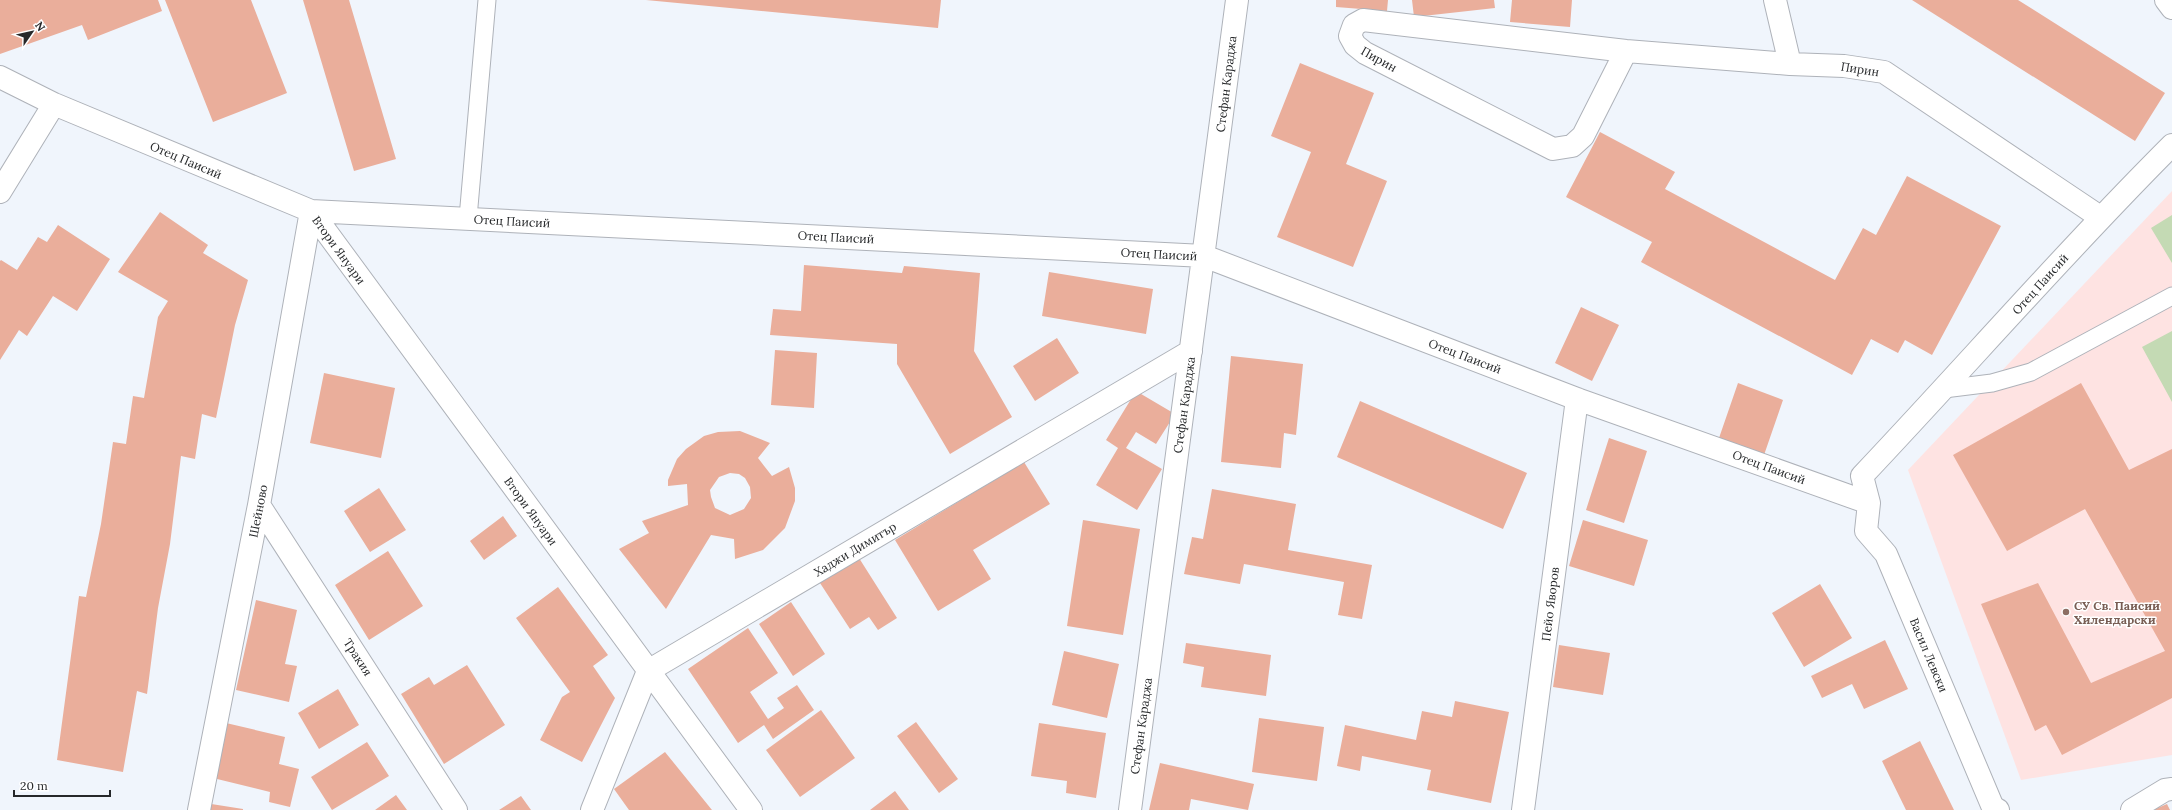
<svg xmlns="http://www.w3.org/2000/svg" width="2172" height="810" font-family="Lora,serif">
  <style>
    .education { fill: #fee3e2 }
    .green { fill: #c4dab4 }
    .building { fill: #eaae9b; fill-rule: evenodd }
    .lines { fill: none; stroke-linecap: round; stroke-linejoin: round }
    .lane-casing { stroke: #aeb2b9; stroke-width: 19 }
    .street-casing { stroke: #aeb2b9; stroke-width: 24 }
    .secondary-casing { stroke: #aeb2b9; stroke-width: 24 }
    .lane { stroke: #fff; stroke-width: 17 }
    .street { stroke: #fff; stroke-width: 22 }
    .secondary { stroke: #fff; stroke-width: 22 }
    .education-dot { fill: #8d6e63; stroke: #fff; stroke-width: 1.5 }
    .labels { text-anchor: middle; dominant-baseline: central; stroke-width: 3; stroke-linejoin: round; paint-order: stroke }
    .street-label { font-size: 12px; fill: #26282a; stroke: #fff }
    .education-label { font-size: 12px; font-weight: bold; fill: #785e54; stroke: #fff; text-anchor: start }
  </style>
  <rect width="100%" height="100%" fill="#f0f5fc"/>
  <path class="education" d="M2172,191V755L2021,780L1908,470Z"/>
  <path class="green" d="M2172,215V263L2151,228Z
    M2172,331V402L2142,347Z"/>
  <path class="building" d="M0,0H158L162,11L88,40L82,25L0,54Z
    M165,0H251L287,93L213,122Z
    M303,0H349L396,159L354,171Z
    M646,0H941L938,28Z
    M1336,0H1388L1387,11L1336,7Z
    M1412,0H1494L1495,8L1414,17Z
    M1512,0H1572L1570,27L1510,22Z
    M1912,0H2018L2165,93L2135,141Z
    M1300,63L1374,93L1346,164L1387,181L1353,267L1277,237L1311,152L1271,136Z
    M1600,132L1675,172L1665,189L1835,280L1863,228L1876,235L1907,176L2001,226L1932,355L1905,340L1898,353L1871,339L1852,375L1641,262L1652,242L1566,197Z
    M160,212L208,245L203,253L248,280L235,325L216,418L202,414L195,459L181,456L170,544L158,608L147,694L137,691L123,772L57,760L79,596L86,597L101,524L113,442L126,444L133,396L144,398L158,317L168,301L118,272Z
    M58,225L110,259L77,311L53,296L27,336L19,330L0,360V261L1,260L17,270L38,237L47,242Z
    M804,265L902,273L904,266L980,273L974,351L1012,417L950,454L897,364V344L770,335L773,309L801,311Z
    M1049,272L1153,289L1146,334L1042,316Z
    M1581,307L1619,325L1592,381L1555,363Z
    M1057,338L1079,373L1035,401L1013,366Z
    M775,350L817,353L814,408L771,405Z
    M1231,356L1303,364L1296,435L1284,433L1281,468L1221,462Z
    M324,373L395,388L381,458L310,443Z
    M1738,383L1783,400L1764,455L1719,438Z
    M2081,383L2129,470L2172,449V698L2062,755L2046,725L2035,731L1981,604L2038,583L2091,683L2165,651L2085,509L2007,551L1953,455Z
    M1136,391L1175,414L1156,444L1136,432L1126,448L1162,469L1137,510L1096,485L1118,448L1106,440Z
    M1360,401L1527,473L1503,529L1337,457Z
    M740,431L770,443L758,458L772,476L789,467L795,488V501L785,528L763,550L735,559L734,539L711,535L666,609L619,549L649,533L642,521L688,505L687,484L668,486V480L677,459L686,449L704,436L718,432ZM730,473L739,474L745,478L750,487L751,498L744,509L730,515L715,508L711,497L710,490L719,477Z
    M1609,438L1647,451L1624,523L1586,510Z
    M1024,462L1050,504L973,550L991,579L938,611L895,540Z
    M379,488L406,530L370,552L344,511Z
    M1212,489L1296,504L1288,550L1372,565L1362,619L1338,615L1344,582L1244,564L1240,584L1184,574L1192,537L1203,539Z
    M503,516L517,536L484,560L470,541Z
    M1083,520L1140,529L1123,635L1067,626Z
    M1583,520L1648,540L1634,586L1569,566Z
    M388,551L423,606L369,640L335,585Z
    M859,558L897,618L878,630L869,617L850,629L820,583Z
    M1820,584L1852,638L1804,667L1772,613Z
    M558,587L608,655L593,666L615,698L582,762L540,740L562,697L570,692L516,618Z
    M256,600L297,610L285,664L297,666L289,702L236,690Z
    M791,602L825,654L793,676L759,624Z
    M748,628L778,673L750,692L768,719L784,708L777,698L797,685L814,710L773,739L764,725L738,743L688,669Z
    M1885,640L1908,689L1864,709L1852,684L1822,698L1811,676Z
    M1186,643L1271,655L1266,696L1201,687L1204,667L1183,663Z
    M1559,645L1610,653L1603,695L1553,687Z
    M1064,651L1119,664L1107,718L1052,705Z
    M467,665L505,725L444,764L401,694L429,677L434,685Z
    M338,689L359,725L319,749L298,713Z
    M1455,701L1509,712L1491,803L1427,790L1431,770L1362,756L1360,771L1337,766L1345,725L1416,740L1422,711L1452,717Z
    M821,710L855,758L800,797L766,750Z
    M1259,718L1324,727L1317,781L1252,772Z
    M916,722L958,779L939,793L897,736Z
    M226,723L285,737L279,764L299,769L290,807L269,802L270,792L213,778Z
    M1039,723L1106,733L1096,798L1066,793L1067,781L1031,776Z
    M1920,741L1954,810H1906L1882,761Z
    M367,742L389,776L332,810L311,777Z
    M665,752L712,810H629L614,789Z
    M1160,763L1254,784L1248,810L1191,799L1189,810H1149Z
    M895,791L909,810H870Z
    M396,795L407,810H375Z
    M521,796L531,810H499Z
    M205,803L243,809V810H204Z
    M2167,804L2170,810H2153Z"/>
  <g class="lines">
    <g class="lane-casing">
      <path id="lane" d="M468,218L487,0
        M1944,389L1992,383L2031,372L2172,296"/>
    </g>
    <g class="street-casing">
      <path id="street" d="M1775,0L1790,64
        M2166,0L2172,8
        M1626,51L1583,136L1572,146L1553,149L1365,53L1355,45L1350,36L1354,25L1363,20L1626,51L1790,64L1844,66L1884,72L2100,217
        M0,77L54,104L311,211L1204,256L1577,399L1869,503L1862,476C1966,366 2065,252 2172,145
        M0,192L54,104
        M311,211L751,810
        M1869,503L1866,531L1886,554L1994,810
        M259,505L456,810
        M199,810L259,505L311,211
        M592,810L648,671L1191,351
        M1130,810L1237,0
        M1523,810L1577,399"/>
    </g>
    <g class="secondary-casing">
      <path id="secondary" d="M1993,808L1998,810
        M2132,810L2165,790L2172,789"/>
    </g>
    <use href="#lane" class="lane"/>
    <use href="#street" class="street"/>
    <use href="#secondary" class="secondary"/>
  </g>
  <circle class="education-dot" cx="2066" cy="612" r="4"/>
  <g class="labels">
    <g class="street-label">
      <text transform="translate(1379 59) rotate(29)">Пирин</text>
      <text transform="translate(1860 69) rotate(9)">Пирин</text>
      <text transform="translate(1226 84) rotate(-83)">Стефан Караджа</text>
      <text transform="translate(186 160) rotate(23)">Отец Паисий</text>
      <text transform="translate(512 221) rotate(3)">Отец Паисий</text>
      <text transform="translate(836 237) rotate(3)">Отец Паисий</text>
      <text transform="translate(339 250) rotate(54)">Втори Януари</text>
      <text transform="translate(1159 254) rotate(3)">Отец Паисий</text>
      <text transform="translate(2040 284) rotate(-48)">Отец Паисий</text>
      <text transform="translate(1465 356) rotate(21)">Отец Паисий</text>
      <text transform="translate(1184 405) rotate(-82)">Стефан Караджа</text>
      <text transform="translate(1769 467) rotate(20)">Отец Паисий</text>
      <text transform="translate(258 511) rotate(-79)">Шейново</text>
      <text transform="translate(531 511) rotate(54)">Втори Януари</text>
      <text transform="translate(855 549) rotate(-31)">Хаджи Димитър</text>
      <text transform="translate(1550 604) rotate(-83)">Пейо Яворов</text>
      <text transform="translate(1929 655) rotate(67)">Васил Левски</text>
      <text transform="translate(358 657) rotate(57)">Тракия</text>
      <text transform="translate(1141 726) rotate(-82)">Стефан Караджа</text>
    </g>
    <g class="education-label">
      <text x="2074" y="605">СУ Св. Паисий<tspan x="2074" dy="14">Хилендарски</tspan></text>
    </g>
  </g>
  <g transform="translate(32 32) rotate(56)" stroke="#ffffff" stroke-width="3" paint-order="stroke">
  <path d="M0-3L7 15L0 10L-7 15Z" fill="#26282a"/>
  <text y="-6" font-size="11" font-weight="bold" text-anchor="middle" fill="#26282a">N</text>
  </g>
  <path d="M14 790v6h96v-6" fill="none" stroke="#26282a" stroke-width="2"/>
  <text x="20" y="790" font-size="12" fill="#26282a" stroke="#ffffff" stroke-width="3" paint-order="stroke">20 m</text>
</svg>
